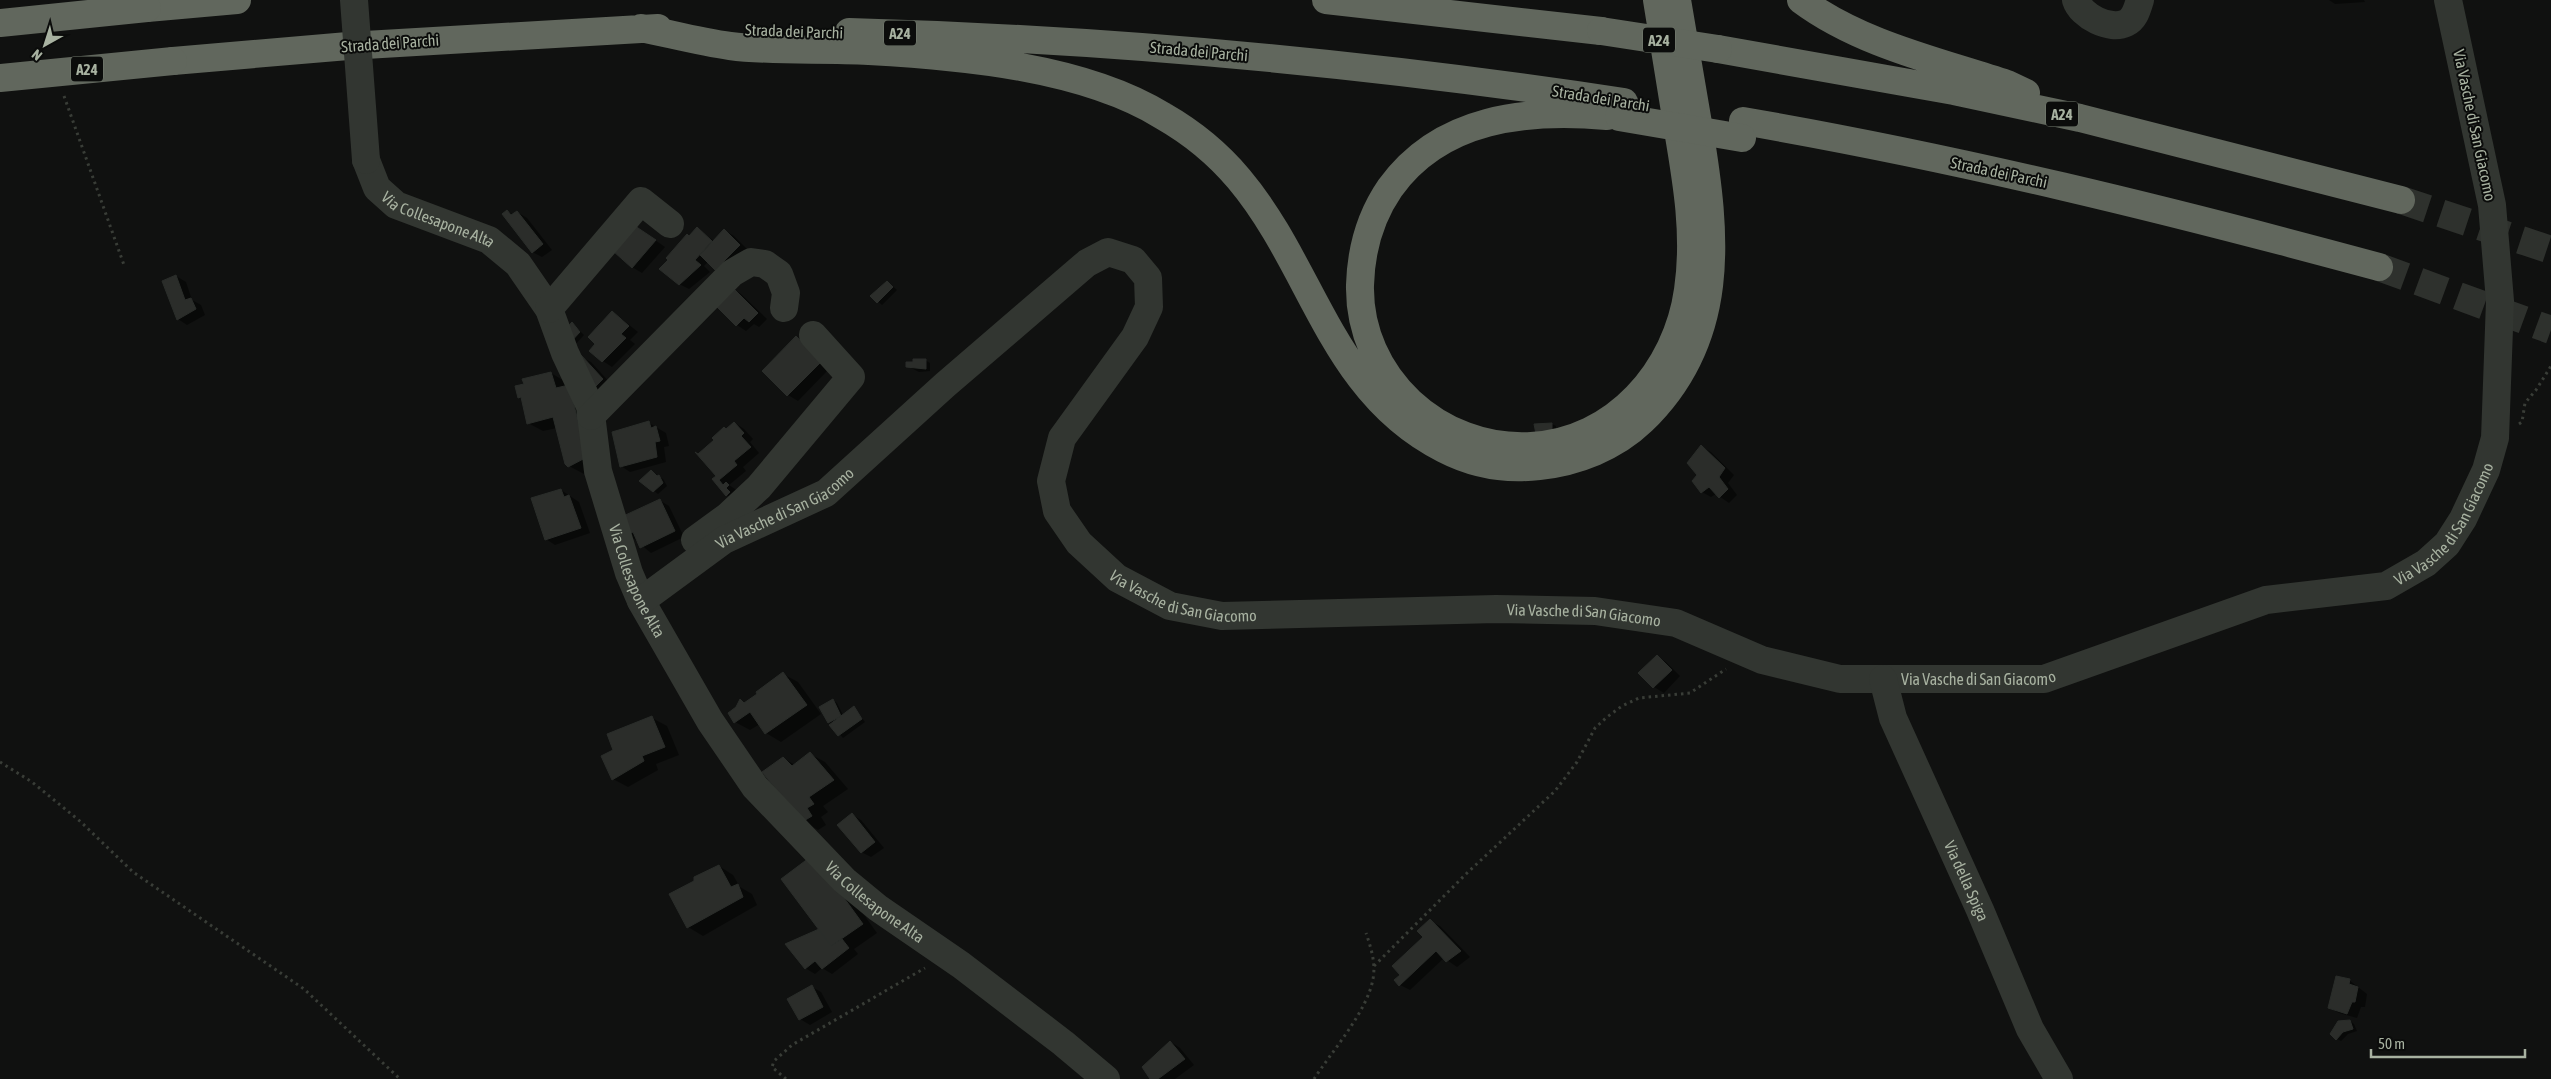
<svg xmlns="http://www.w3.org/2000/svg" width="2551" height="1079" font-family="'Asap Condensed',sans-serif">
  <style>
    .shadow { fill: #0007 }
    .building { fill: #2b2d2a; stroke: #2a2d2a }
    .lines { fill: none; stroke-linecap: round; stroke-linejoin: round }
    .highway-tunnel { stroke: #2e312d; stroke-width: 28; stroke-dasharray: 28 14; stroke-linecap: butt }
    .path { stroke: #393d37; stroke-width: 3; stroke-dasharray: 2.5 4; stroke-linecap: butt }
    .minor { stroke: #323631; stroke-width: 28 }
    .highway { stroke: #61675d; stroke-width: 28 }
    .minor-bridge { stroke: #323631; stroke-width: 28 }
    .highway-bridge { stroke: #61675d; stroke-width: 28 }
    .labels { text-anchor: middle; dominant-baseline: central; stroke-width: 4; stroke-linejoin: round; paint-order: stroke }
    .shield { fill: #0b0c0b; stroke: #798074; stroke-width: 1 }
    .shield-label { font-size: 15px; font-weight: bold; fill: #a8b2a1 }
    .street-label { font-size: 16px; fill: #a8b2a1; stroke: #0b0c0b }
  </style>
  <rect width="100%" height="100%" fill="#101110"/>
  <path class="shadow" d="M2329,0H2364L2365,2L2335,4Z
    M507,211L514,215L517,212L527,218L552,250L542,257L532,252Z
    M697,229L714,241L724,230L734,236L749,251L725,275L708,262L704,266L710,272L689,289L679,284L689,237Z
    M642,231L665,247L642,273L632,267Z
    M176,276L186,282L192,300L201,305L205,315L187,325L178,319Z
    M888,282L897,290L882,305L872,296Z
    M732,288L741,294L767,319L759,327L754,324L746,331L737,325L716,304Z
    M613,312L638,332L630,340L635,344L612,367L603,361L597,344Z
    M572,323L584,335L573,347Z
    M796,338L806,344L830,368L798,401L788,395L764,371Z
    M581,357L591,362L612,385L597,399Z
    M925,360L930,363V371L919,372L907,366Z
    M551,373L566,382L601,466L584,474L569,466L557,428L543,431L528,423L522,399L519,397L525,385Z
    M649,423L666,433L669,446L664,447L666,462L630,472L621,466Z
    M735,423L744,429L753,439L750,442L759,453L743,467L746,471L729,485L738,491L736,500L727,495L714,479L718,476L727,430Z
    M1552,424L1556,426V434L1536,425Z
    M1702,447L1711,452L1734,475L1728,483L1737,495L1729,503L1716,494L1711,497L1702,492L1699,475Z
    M651,471L663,479L667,486L658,494L641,481Z
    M561,490L579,502L590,533L555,545L546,539Z
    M659,500L669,506L684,537L651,553L628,534Z
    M1657,656L1666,662L1680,676L1664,693L1654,687L1640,673Z
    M783,674L798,682L821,714L781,742L766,733L760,724L750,730L735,722L741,701L746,704Z
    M833,700L837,703L843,715L854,708L865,722L843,738L829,722Z
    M652,718L667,726L679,755L656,764L658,770L628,787L613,779L615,751Z
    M810,754L825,762L848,789L823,806L828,812L821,817L826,825L818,830L803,821L783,758L795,765Z
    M852,815L861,820L884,848L871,857L861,852Z
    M828,865L877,933L854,949L858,954L832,974L822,968L815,974L805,968L819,931Z
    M719,866L733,875L740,887L752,894L757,905L703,936L688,927L695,881Z
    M1430,921L1440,926L1470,957L1457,967L1444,958L1410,990L1400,985L1402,975L1425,937Z
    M2349,980L2367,994L2365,1007H2361L2357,1018L2339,1013L2329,1008Z
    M812,987L821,992L832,1012L810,1025L800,1019L789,1000Z
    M2350,1021L2354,1024L2357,1031L2348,1034L2341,1041L2337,1039Z
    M1171,1042L1180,1048L1194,1065L1175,1079H1152Z"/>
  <path class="building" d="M507,210L511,215L517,211L543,244L532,253L502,214Z
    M632,224L656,240L632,268L613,251Z
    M697,227L712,241L695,260L701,265L679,285L659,269L668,260L666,258L687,234L689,236Z
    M724,229L740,245L715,270L700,255Z
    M176,275L185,300L191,298L196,309L177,320L162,281Z
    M887,281L893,287L877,303L870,296Z
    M732,287L758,313L749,322L744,318L736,326L714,304Z
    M612,311L629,326L621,334L626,338L602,362L589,351L595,344L588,337Z
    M572,322L580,332L568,345L563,332Z
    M796,336L821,362L787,396L762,371Z
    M581,355L603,379L587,395Z
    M913,359H926V369L906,367V362H913Z
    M551,372L556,388L569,385L587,457L568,467L565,464L553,417L527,424L521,397L518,398L515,386L524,384L522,379Z
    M649,421L651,428L656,426L660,441L655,442L657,457L620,467L612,432Z
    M734,422L744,433L741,436L751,447L734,461L737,465L719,480L723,485L726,482L729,485L726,488L730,492L726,496L712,479L716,476L695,452L698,454L714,440L712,438L724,427L726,429Z
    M1552,423V432L1536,434L1534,424Z
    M1701,445L1725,468L1719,477L1728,489L1719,498L1709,487L1701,493L1692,481L1697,475L1687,463Z
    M651,470L657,476L659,475L663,483L653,492L639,481Z
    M561,489L564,497L569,495L581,528L545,540L531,498Z
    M660,499L675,531L640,548L633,532L627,535L619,518Z
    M1657,655L1672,670L1653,688L1638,673Z
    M783,672L807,705L765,734L750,712L734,723L728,713L736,707L740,699L744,703L757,694L756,692Z
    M833,699L841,716L828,723L819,707Z
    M854,706L862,719L838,736L829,725Z
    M652,716L665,747L642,756L644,761L612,780L601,756L613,750L607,734Z
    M810,752L834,780L809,797L814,804L807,808L812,816L802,822L762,772L783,757L792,766Z
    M852,813L875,842L861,853L837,825Z
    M813,855L863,924L831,946L781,879Z
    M719,865L731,887L738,884L743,897L687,928L669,894L694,881V877Z
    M1430,919L1461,951L1446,962L1436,951L1399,986L1394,980L1400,975L1392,966L1423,937L1417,931Z
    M819,929L831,946L842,939L849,948L822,969L815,961L805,969L785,944Z
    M2336,976L2350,979L2349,984L2358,987L2355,1002H2352L2347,1014L2328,1008Z
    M812,985L823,1007L799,1020L787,999Z
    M2350,1020L2353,1029L2343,1032L2336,1040L2330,1034L2338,1021Z
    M1170,1041L1185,1059L1158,1079H1150L1142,1067Z"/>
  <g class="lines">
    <path class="highway-tunnel" d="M2401,200L2551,250
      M2379,267L2551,330"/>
    <path class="path" d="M64,96L124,265
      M2519,424L2522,422L2525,403L2536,390L2551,366
      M0,762L32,782L81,822L133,872L304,989L400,1079
      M1374,966L1466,874L1555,791L1577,762L1595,728L1607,717L1622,706L1639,698L1690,693L1726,669
      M786,1079L772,1067L774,1061L792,1045L925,968
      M1314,1079C1332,1051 1367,1012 1373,979C1376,963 1371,948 1366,933"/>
    <g class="minor">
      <path d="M2076,0C2081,16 2110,31 2126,23C2135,19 2137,9 2140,0"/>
      <path id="s1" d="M366,160L377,188L396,205L489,240L518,264L549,309L565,353L590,406L598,471L629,573L641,601L710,721L755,787L844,880L878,908L961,965L1063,1043L1106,1079"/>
      <path d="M549,309L641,201L670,224"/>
      <path d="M591,416L732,273L751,262L765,264L779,274L786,293L784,308"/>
      <path d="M695,540L728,516L759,487L851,377L813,335"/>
      <path id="s2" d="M641,601L724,540L826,493L945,385L1087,263L1108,252L1133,260L1148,278L1149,307L1135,337L1062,438L1051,481L1057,511L1079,543L1117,578L1170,606L1222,616L1496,609L1595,611L1676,623L1762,660L1840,679H2044L2266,600L2386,586L2426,563L2447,544L2463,519L2486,470L2495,438L2500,301L2492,205L2448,0"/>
      <path id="s3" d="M1883,679L1893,718L1980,910L2030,1029L2059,1079"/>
    </g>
    <path class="highway" d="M1326,0L1601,31
      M1801,0C1860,44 1938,61 2007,84L2026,93
      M147,8L237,0
      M641,28C671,34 700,42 730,46C775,52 823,48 869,51C961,56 1084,67 1163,116C1191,132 1218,154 1239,179C1314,268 1331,392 1444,449C1473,464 1506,470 1539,466C1577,462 1615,447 1642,421C1727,339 1717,237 1699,129C1692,86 1684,43 1677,0
      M849,32C1109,39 1366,63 1624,102
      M1718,49L1954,91L2080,118L2401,200
      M173,61L348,46L658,28
      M1607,116C1527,109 1441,117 1390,188C1370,217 1361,250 1360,285C1358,377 1439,451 1531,446C1615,442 1677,370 1688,290C1696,236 1687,183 1678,130C1671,87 1664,43 1657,0
      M1743,121C1958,158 2169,210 2379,267"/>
    <path class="minor-bridge" d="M354,0L366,160"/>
    <path class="highway-bridge" d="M0,23L147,8
      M1601,31L1718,49
      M0,78L173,61
      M1619,117L1742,138"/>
  </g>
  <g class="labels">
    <g class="shield">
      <rect x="884" y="20.5" width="32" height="25" rx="4"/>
      <rect x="1643" y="27.5" width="32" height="25" rx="4"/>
      <rect x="71" y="56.5" width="32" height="25" rx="4"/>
      <rect x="2046" y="101.5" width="32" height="25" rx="4"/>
    </g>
    <g class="shield-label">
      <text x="900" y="33">A24</text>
      <text x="1659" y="40">A24</text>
      <text x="87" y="69">A24</text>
      <text x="2062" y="114">A24</text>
    </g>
    <g class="street-label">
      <text transform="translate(794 31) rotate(2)">Strada dei Parchi</text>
      <text transform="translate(390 43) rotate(-4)">Strada dei Parchi</text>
      <text transform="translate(1199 51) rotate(5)">Strada dei Parchi</text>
      <text transform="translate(1601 98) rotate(9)">Strada dei Parchi</text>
      <text transform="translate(2475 125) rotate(78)">Via Vasche di San Giacomo</text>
      <text transform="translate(1999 172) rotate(12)">Strada dei Parchi</text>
      <text stroke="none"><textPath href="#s1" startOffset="100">Via Collesapone Alta</textPath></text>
      <text stroke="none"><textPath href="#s2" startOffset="172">Via Vasche di San Giacomo</textPath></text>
      <text stroke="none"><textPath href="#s2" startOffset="2379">Via Vasche di San Giacomo</textPath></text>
      <text stroke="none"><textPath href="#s1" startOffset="535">Via Collesapone Alta</textPath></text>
      <text stroke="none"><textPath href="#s2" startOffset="1059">Via Vasche di San Giacomo</textPath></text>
      <text stroke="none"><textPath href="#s2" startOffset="1464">Via Vasche di San Giacomo</textPath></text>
      <text stroke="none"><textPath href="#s2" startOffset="1869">Via Vasche di San Giacomo</textPath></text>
      <text stroke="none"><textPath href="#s3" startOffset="219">Via della Spiga</textPath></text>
      <text stroke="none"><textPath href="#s1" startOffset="940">Via Collesapone Alta</textPath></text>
    </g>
  </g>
  <g transform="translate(45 45) rotate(219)" stroke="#0b0c0b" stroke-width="4" paint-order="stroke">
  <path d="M0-4L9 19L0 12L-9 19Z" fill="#a8b2a1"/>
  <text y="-8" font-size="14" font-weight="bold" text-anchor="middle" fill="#a8b2a1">N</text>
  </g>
  <path d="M2371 1049v8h154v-8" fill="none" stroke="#a8b2a1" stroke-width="2.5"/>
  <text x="2378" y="1049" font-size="15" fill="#a8b2a1" stroke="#0b0c0b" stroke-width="4" paint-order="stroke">50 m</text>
</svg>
